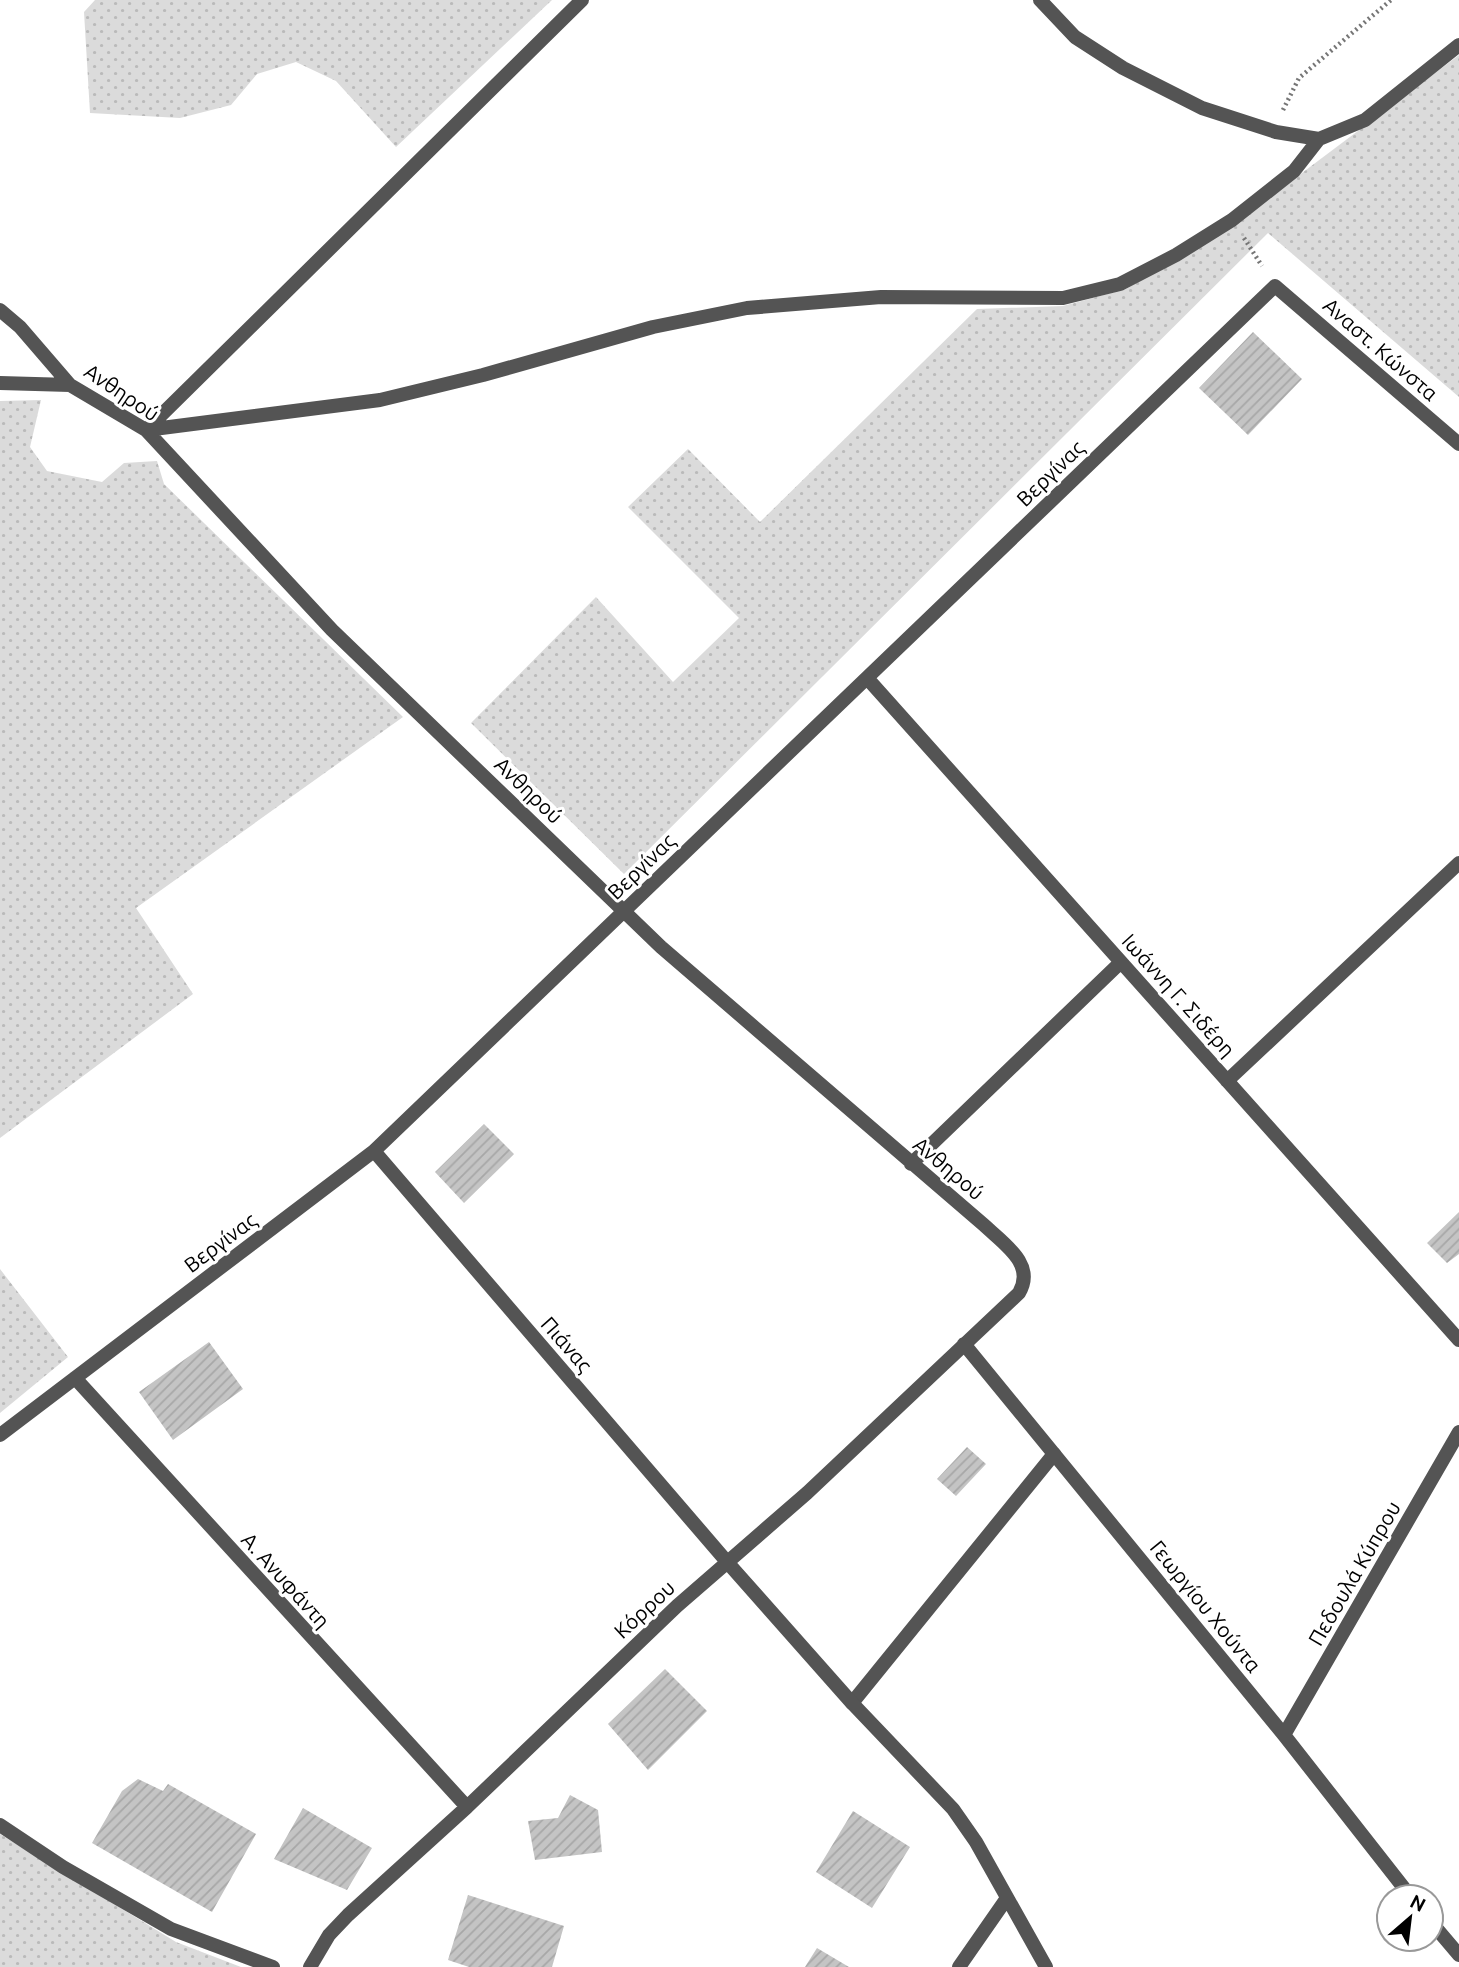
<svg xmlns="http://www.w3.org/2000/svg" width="1459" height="1967" font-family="Ubuntu,sans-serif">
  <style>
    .grass { fill: url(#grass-dots) }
    .building { fill: url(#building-hatch) }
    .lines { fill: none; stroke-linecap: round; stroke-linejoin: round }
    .path { stroke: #767676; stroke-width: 4.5; stroke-dasharray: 2 3.5; stroke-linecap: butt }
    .lane { stroke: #545454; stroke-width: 14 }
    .street { stroke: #545454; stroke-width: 14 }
    .labels { text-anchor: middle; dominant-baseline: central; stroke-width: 6; stroke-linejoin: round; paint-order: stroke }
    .street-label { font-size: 21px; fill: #000; stroke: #fff }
  </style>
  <defs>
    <pattern id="grass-dots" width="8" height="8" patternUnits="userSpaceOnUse" patternTransform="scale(1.75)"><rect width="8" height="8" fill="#dbdbdb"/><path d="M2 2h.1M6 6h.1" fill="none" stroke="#bababa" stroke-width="1.8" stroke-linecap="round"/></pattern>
    <pattern id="building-hatch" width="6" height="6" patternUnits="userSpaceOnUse" patternTransform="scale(1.75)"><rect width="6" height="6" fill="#c4c4c4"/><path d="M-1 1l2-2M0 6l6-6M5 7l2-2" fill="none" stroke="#a7a7a7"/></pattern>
  </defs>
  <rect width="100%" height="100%" fill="#fff"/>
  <path class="grass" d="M95,0H552L396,147L336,81L296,62L257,74L231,105L180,118L90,113L84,12Z
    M1459,55V397L1268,233L624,874L471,723L596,597L673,682L739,618L628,507L688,449L760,522L977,309L1063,306L1126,289L1226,230Z
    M41,400L30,447L47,471L102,482L124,463L157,461L164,484L403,717L136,908L193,994L0,1138V401Z
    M0,1269L68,1357L0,1413Z
    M0,1834L176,1942L241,1967H0Z"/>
  <path class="building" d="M1253,332L1302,379L1248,435L1199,388Z
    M484,1124L514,1154L464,1203L435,1172Z
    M1459,1212V1254L1447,1263L1427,1243Z
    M209,1342L243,1389L173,1440L139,1392Z
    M967,1447L986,1464L956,1496L937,1479Z
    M665,1669L707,1711L648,1770L608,1724Z
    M138,1779L163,1791L168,1784L256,1834L212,1912L92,1843L122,1791Z
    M570,1795L598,1810L602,1852L535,1860L528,1821L558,1818Z
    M303,1808L372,1848L347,1890L274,1859Z
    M853,1811L910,1847L872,1908L816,1872Z
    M468,1895L564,1926L552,1967H469L448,1960Z
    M817,1948L849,1967H805Z"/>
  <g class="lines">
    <path class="path" d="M1283,110L1299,78L1391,0
      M1244,238L1262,266"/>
    <path class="lane" d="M852,1703L1054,1454"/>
    <path class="street" d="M1040,0L1075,37L1123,68L1202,108L1276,132L1319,139L1365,120L1459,45
      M0,310L20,327L70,385L146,430L332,630L661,947L984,1225C1004,1244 1036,1264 1019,1293L807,1493L677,1606L467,1807L348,1915L329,1935L310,1967
      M0,383L70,385
      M146,430L380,400L483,375L653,327L747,308L881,297L1063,298L1120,284L1176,255L1232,220L1294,171L1319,139
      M146,430L582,0
      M867,678L1459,1340
      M1227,1081L1459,863
      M374,1151L728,1563L852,1703L953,1809L976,1842L1046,1967
      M911,1164L1121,962
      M964,1344L1284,1735L1411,1897
      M75,1378L467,1807
      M0,1435L374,1151L1275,286L1459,444
      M1284,1735L1459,1432
      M0,1825L63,1867L171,1929L273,1967
      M1431,1922L1459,1955
      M959,1967L1007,1898"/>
  </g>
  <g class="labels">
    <g class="street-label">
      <text transform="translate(1381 349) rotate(41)">Αναστ. Κώνστα</text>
      <text transform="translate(122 392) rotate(34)">Ανθηρού</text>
      <text transform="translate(1050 473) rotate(-44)">Βεργίνας</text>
      <text transform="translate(529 790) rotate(44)">Ανθηρού</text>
      <text transform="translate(641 866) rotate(-44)">Βεργίνας</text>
      <text transform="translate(1179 995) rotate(48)">Ιωάννη Γ. Σιδέρη</text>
      <text transform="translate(949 1168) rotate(40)">Ανθηρού</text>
      <text transform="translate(220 1242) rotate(-37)">Βεργίνας</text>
      <text transform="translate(567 1344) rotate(49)">Πιάνας</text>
      <text transform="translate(1354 1573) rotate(-60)">Πεδουλά Κύπρου</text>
      <text transform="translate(286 1580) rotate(48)">Α. Ανυφάντη</text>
      <text transform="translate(1206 1606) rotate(51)">Γεωργίου Χούντα</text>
      <text transform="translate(644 1609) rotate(-43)">Κόρρου</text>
    </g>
  </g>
  <g transform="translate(1410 1918) rotate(28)"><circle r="33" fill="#ffffff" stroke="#999999" stroke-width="2"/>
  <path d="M0-5L12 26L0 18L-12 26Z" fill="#000000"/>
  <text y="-10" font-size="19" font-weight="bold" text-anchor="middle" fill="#000000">N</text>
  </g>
</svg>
